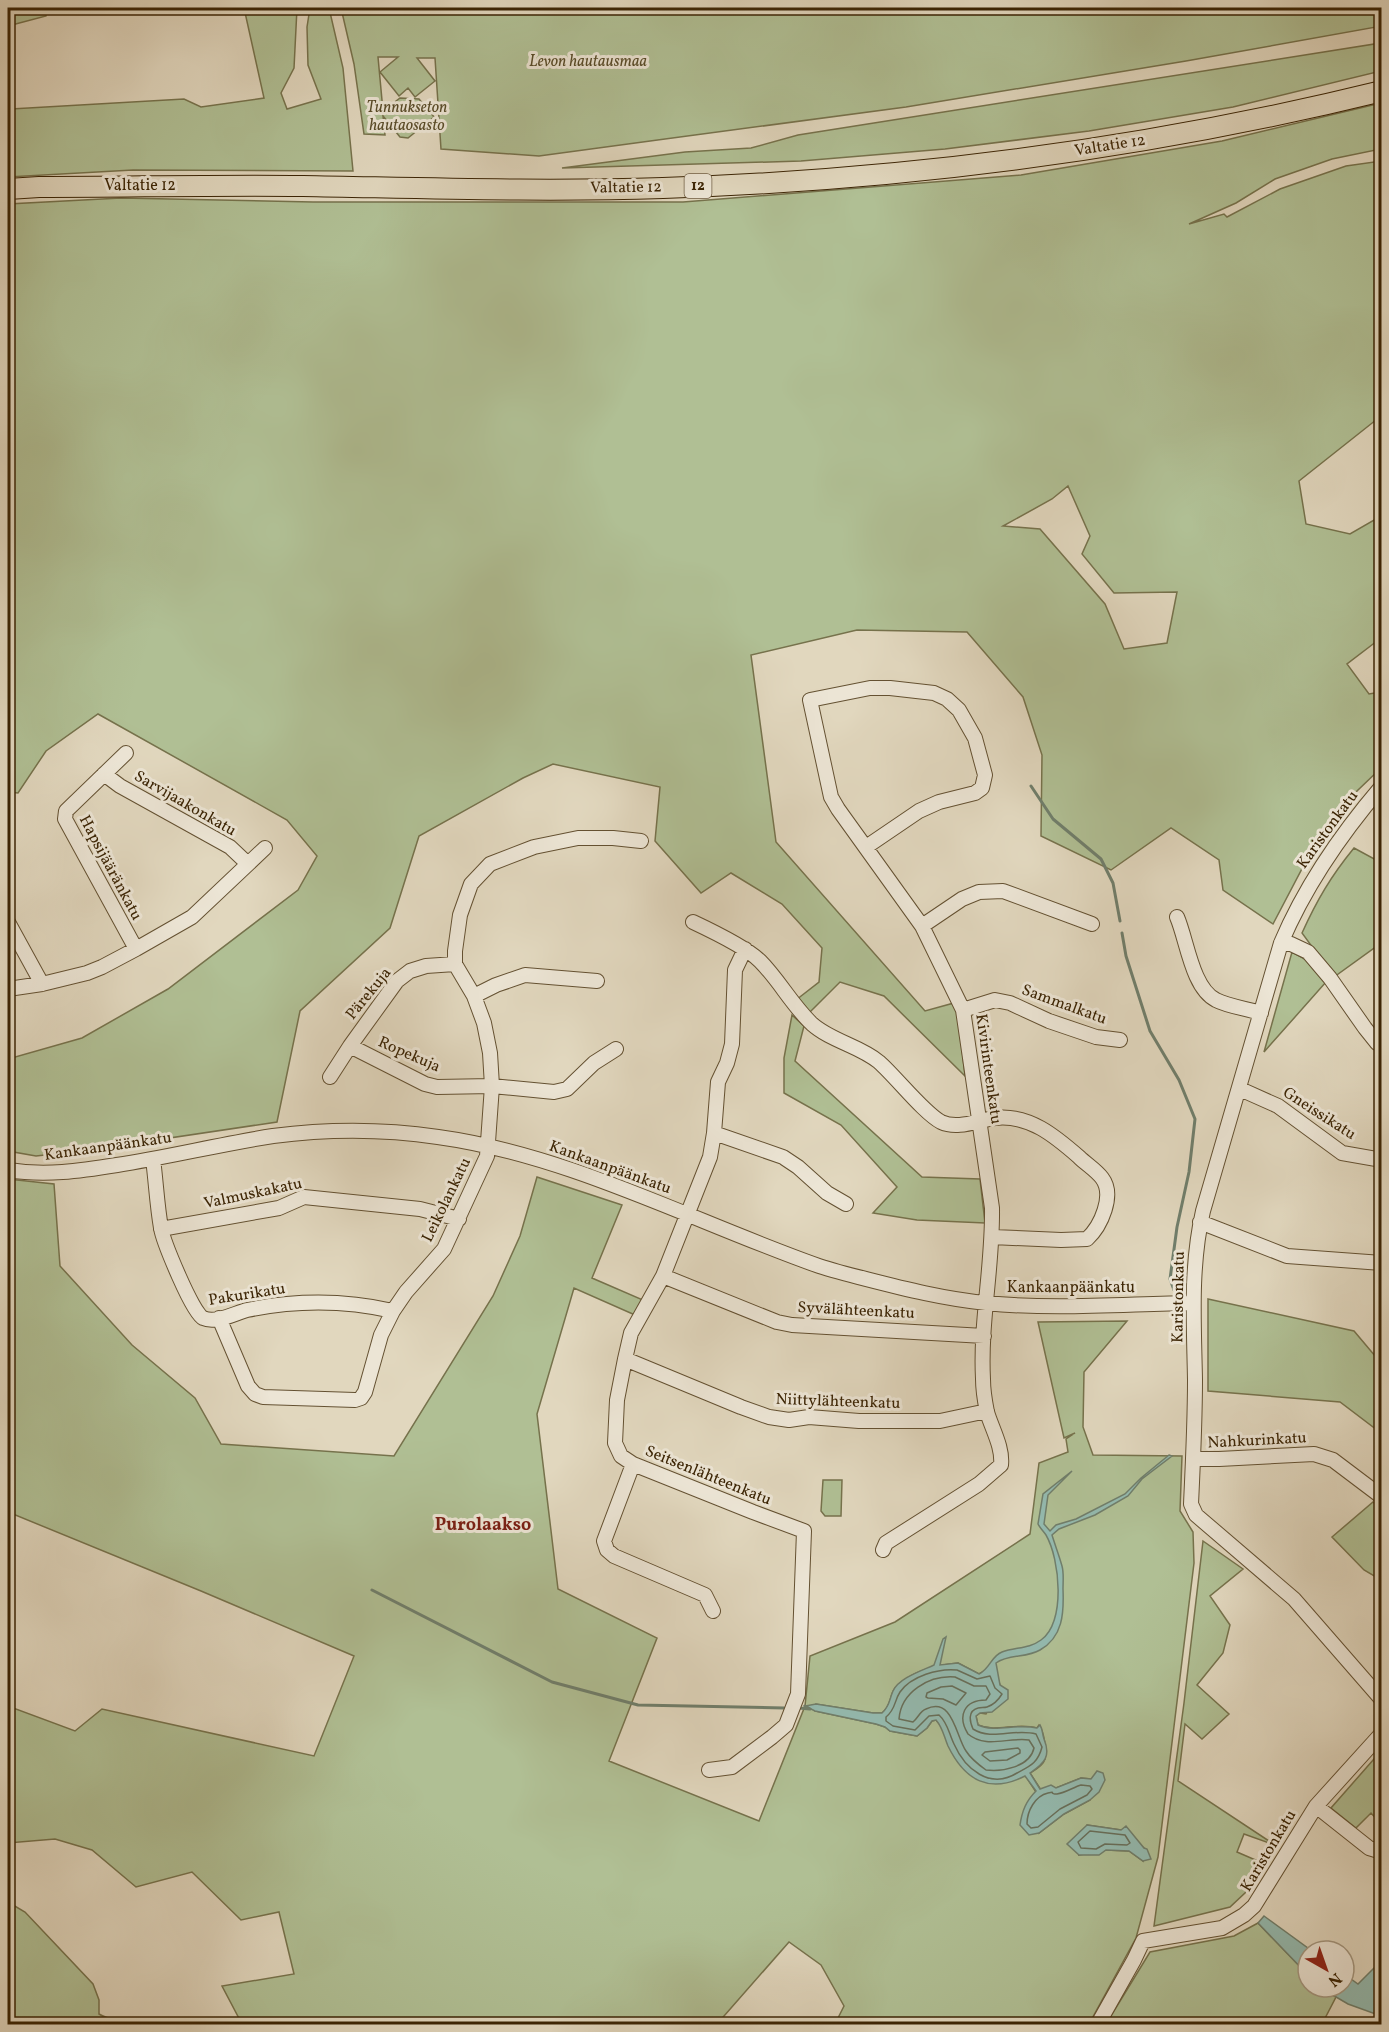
<svg xmlns="http://www.w3.org/2000/svg" width="1389" height="2032" font-family="Vollkorn,serif">
  <style>
    .green { fill: #b0bf94; stroke: #76724c; stroke-width: 1.5; fill-rule: evenodd }
    .water { fill: #94baaf; stroke: #707e6b; stroke-width: 1.5 }
    .lines { fill: none; stroke-linecap: round; stroke-linejoin: round }
    .shore { stroke: #686f5a; stroke-width: 1.5 }
    .stream { stroke: #707e6b; stroke-width: 3 }
    .minor-casing { stroke: #645132; stroke-width: 16 }
    .highway-casing { stroke: #3b2404; stroke-width: 22 }
    .minor { stroke: #ece5d5; stroke-width: 14 }
    .highway { stroke: #e1d7be; stroke-width: 20 }
    .labels { text-anchor: middle; dominant-baseline: central; stroke-width: 6; stroke-linejoin: round; paint-order: stroke }
    .shield { fill: #ece5d5; stroke: #705e43; stroke-width: 1.5 }
    .shield-label { font-size: 15px; font-weight: bold; fill: #3b2404 }
    .park-label { font-size: 16px; font-style: italic; fill: #584b28; stroke: #ece5d5 }
    .street-label { font-size: 16px; fill: #3b2404; stroke: #ece5d5 }
    .neighbourhood-label { font-size: 18px; font-weight: bold; fill: #7a1f14; stroke: #ece5d5 }
  </style>
  <rect width="100%" height="100%" fill="#e1d7be"/>
  <filter id="stains"><feTurbulence type="fractalNoise" baseFrequency=".00333" numOctaves="4"/><feColorMatrix values="0 0 0 0 .2 0 0 0 0 .09 0 0 0 0 .02 0 0 0 .5 -.17"/></filter>
  <radialGradient id="worn" r=".72"><stop offset=".6" stop-color="#630" stop-opacity="0"/><stop offset="1" stop-color="#630" stop-opacity=".3"/></radialGradient>
  <path class="green" d="M8,8L14,10L46,8V16L8,26Z
    M244,8H297L294,68L281,93L287,109L321,99L308,65L307,27L310,8H329L343,68L353,171L133,170L8,177V106L11,109L184,99L201,107L264,98Z
    M341,8H1381L1382,26L1186,61L906,107L665,139L539,156L441,149L435,58H417L435,81L415,97L408,88L399,96L380,72L398,57H378L383,111L400,98L419,99L434,117L408,138L400,137L383,116L385,135L364,134L354,64Z
    M1381,43V71L1233,107L1089,131L945,149L801,161L562,168L685,152L751,148L798,135Z
    M1381,103V149L1332,159L1275,179L1236,203L1189,224L1224,214L1227,217L1280,189L1346,166L1381,161V416L1299,481L1306,524L1350,534L1381,516V638L1347,664L1369,694L1381,692V768L1357,791L1304,865L1273,924L1223,890L1219,860L1171,828L1111,870L1041,836L1042,755L1023,697L967,632L857,630L751,655L776,842L925,1011L954,1003L958,1012L965,1076L884,996L840,982L809,1013L796,1000L819,982L822,948L782,904L731,873L701,893L655,841L660,787L553,764L523,778L419,836L390,928L300,1011L277,1122L89,1150L36,1156L8,1151V1059L82,1038L168,989L298,890L317,856L287,820L98,714L46,751L18,793L8,792V204L121,198L313,202H683L1021,175L1222,141ZM1068,486L1090,536L1082,554L1114,593L1177,592L1167,643L1124,649L1105,604L1040,529L1003,526L1052,499Z
    M1354,848L1376,860L1381,848V943L1334,977L1302,933C1317,900 1331,876 1354,848Z
    M1292,952L1312,963L1326,982L1264,1052Z
    M792,1015L804,1026L795,1061L922,1177L980,1179L985,1223L917,1220L873,1213L897,1187L841,1125L784,1093V1058Z
    M537,1177L622,1205L592,1278L643,1300L635,1315L574,1288L537,1414L558,1589L657,1638L609,1761L759,1821L805,1706L810,1656L895,1622L1030,1534L1039,1463L1068,1452L1066,1439L1075,1433L1064,1438L1038,1322L1127,1321L1084,1372L1083,1427L1093,1455L1182,1456L1180,1511L1193,1532L1194,1563L1158,1857L1136,1938L1089,2024H835L844,2006L821,1965L789,1942L717,2024H242L222,1986L294,1974L279,1912L241,1920L192,1872L136,1887L92,1850L55,1839L8,1843V1706L75,1731L102,1709L314,1756L354,1656L201,1591L8,1512V1179L54,1184L60,1266L132,1345L195,1398L221,1444L394,1456L493,1296L520,1236ZM958,1663L979,1674L984,1671L996,1673L1000,1685L986,1714L980,1713L976,1716L978,1725C996,1733 1016,1722 1037,1728L1039,1725C1044,1731 1047,1752 1045,1759C1043,1766 1035,1770 1030,1773L1041,1790L1056,1788L1081,1778L1091,1779L1090,1800L1064,1814L1039,1833L1036,1792L1025,1775L941,1726L936,1720L932,1721L927,1728L917,1736L890,1731L885,1727L876,1724L815,1711L816,1704L873,1713H882C892,1705 889,1696 895,1688C911,1671 936,1665 958,1663ZM1087,1825L1121,1830L1144,1848L1143,1861L1129,1851L1105,1850L1079,1855Z
    M1208,1299L1354,1331L1381,1363V1433L1340,1402L1208,1391Z
    M823,1480H842L841,1516H825L821,1511Z
    M1373,1502L1381,1509L1379,1549L1381,1552V1580L1364,1570L1332,1537Z
    M1203,1541L1243,1569L1210,1596L1230,1625L1223,1653L1197,1685L1229,1714L1202,1739L1185,1724L1178,1781L1275,1845L1244,1834L1237,1852L1265,1864L1246,1892L1230,1907L1154,1926L1184,1703Z
    M1381,1751V1824L1371,1813L1356,1828L1331,1808Z
    M8,1902L25,1912L93,1984L99,2000V2014C110,2021 121,2019 132,2024H8Z
    M1258,1923L1308,1975V1987H1319L1336,1997L1322,2024H1106L1150,1952L1234,1936Z"/>
  <path class="water" d="M1169,1455L1172,1456L1142,1479L1128,1496L1095,1515L1059,1529L1052,1535C1055,1545 1059,1555 1062,1566C1064,1573 1063,1581 1063,1589C1064,1613 1063,1637 1040,1650C1027,1658 1008,1654 996,1663L1000,1685L1008,1690V1699L992,1712L980,1713L976,1716L978,1725C995,1733 1016,1723 1037,1728L1040,1725C1043,1730 1042,1733 1044,1739C1051,1756 1045,1763 1030,1773L1040,1789L1051,1785L1056,1788L1081,1778L1091,1779L1097,1771L1103,1773L1105,1780L1099,1792L1090,1800L1064,1814L1039,1833L1029,1835L1020,1825C1022,1811 1026,1801 1036,1791L1025,1776C990,1794 965,1781 948,1746C944,1737 943,1728 936,1720L932,1721L927,1728L917,1736L890,1731L885,1727L876,1724L815,1711L805,1706L816,1704L873,1713H882C890,1706 889,1700 893,1691C899,1678 921,1671 934,1665L943,1639L946,1637L940,1665L958,1663L979,1674C990,1669 991,1656 1002,1652C1015,1647 1029,1649 1041,1640C1066,1623 1060,1559 1046,1535C1044,1532 1040,1528 1038,1524L1043,1494L1072,1471L1048,1495L1044,1524L1050,1531L1056,1525L1076,1519L1125,1494L1141,1478Z
    M1087,1825L1121,1830L1126,1826L1144,1848L1147,1849L1151,1859L1143,1861L1129,1851L1106,1850L1099,1855H1079L1067,1844Z
    M1264,1916L1312,1951H1308V1975L1258,1923Z
    M1381,1961V2016L1348,2004L1319,1987H1344V1974L1358,1984Z"/>
  <g class="lines">
    <path class="shore" d="M957,1670L977,1679L990,1676L995,1688L1002,1694C999,1699 993,1705 987,1707C984,1708 981,1707 978,1708C967,1711 970,1722 973,1729C992,1741 1014,1728 1036,1734L1042,1747C1038,1763 1030,1766 1017,1773C990,1790 965,1769 954,1744C949,1734 948,1723 939,1715L929,1716L915,1730L893,1726L886,1721V1717C896,1709 894,1701 900,1692C911,1676 939,1668 957,1670Z
      M955,1677L974,1686H986L990,1694L986,1700C964,1700 957,1716 968,1734C986,1749 1008,1737 1029,1740L1034,1748C1030,1767 1002,1772 986,1770C979,1765 971,1759 966,1751C956,1737 953,1696 926,1709C920,1711 918,1718 913,1722L899,1719C901,1692 929,1675 955,1677Z
      M952,1686L966,1693L956,1705L943,1699L928,1698L926,1697L927,1693L941,1687Z
      M1018,1748L1020,1750V1753L1007,1760L990,1761L982,1755L985,1752Z
      M1081,1785L1090,1786L1092,1789L1087,1795L1060,1809L1038,1827L1031,1828L1027,1824C1027,1811 1035,1796 1048,1793C1057,1791 1048,1794 1057,1794C1065,1793 1074,1787 1081,1785Z
      M1090,1831L1125,1835L1130,1843L1127,1845L1105,1844L1096,1849L1081,1848L1078,1842Z"/>
    <path class="stream" d="M1031,786L1053,819L1101,859L1113,883L1120,921
      M1122,933L1126,956L1150,1031L1179,1080L1195,1119L1189,1172L1177,1227L1170,1279L1174,1290
      M372,1590L552,1682L638,1705L784,1708
      M799,1708L810,1709L805,1706"/>
    <g class="minor-casing">
      <path id="minor" d="M126,753L66,811L65,819L136,949
        M104,774L120,786L230,847L248,864
        M1382,786C1341,834 1306,884 1281,943L1203,1211C1190,1268 1194,1323 1195,1380C1195,1421 1193,1462 1191,1504L1196,1515L1294,1599L1382,1700
        M866,847L919,811L939,802L975,793L982,788L985,775L975,738L959,710L947,699L934,693L890,688H870L810,700L831,797L838,809L922,926L963,1010L992,1208C993,1265 980,1322 983,1379C983,1390 985,1402 987,1412C992,1429 1003,1447 1001,1465L979,1484L886,1543L883,1550
        M1177,917C1187,940 1192,988 1216,1000C1227,1006 1248,1009 1261,1013
        M8,922L42,984
        M693,922C710,930 747,948 760,961C779,980 792,1005 812,1024C831,1041 860,1046 879,1062C896,1077 924,1113 941,1122C958,1130 978,1120 995,1118C1029,1114 1055,1136 1079,1157C1086,1164 1096,1170 1102,1178C1115,1195 1101,1226 1087,1239L1061,1240L992,1237
        M922,926L962,899L979,892L1003,891L1092,924
        M1281,943L1291,944L1308,952L1330,978L1365,1028L1377,1043L1382,1045
        M8,989L42,984L87,973L102,967L136,949L192,917L265,848
        M474,996L496,985L525,975L597,981
        M963,1010L995,1000L1010,1003L1049,1021L1096,1037L1120,1040
        M350,1046L425,1084L437,1087L492,1086L554,1092L567,1089L594,1063L616,1049
        M330,1077L350,1046L397,981L410,971L426,966L455,964
        M1240,1089L1278,1106L1342,1153L1382,1160
        M714,1133L783,1157L798,1167L827,1193L846,1204
        M153,1159C156,1182 157,1205 161,1228C163,1241 193,1314 203,1318C216,1324 235,1313 247,1310C295,1300 345,1300 393,1311
        M8,1170C45,1176 80,1171 117,1165C169,1157 221,1144 273,1136C327,1129 384,1129 438,1137C569,1155 694,1222 819,1266C834,1271 850,1275 866,1279C905,1289 945,1299 986,1303C1054,1310 1124,1304 1193,1303
        M1200,1222L1287,1256L1382,1263
        M161,1229L279,1208L304,1197L420,1209L459,1219
        M663,1276L777,1322L792,1325L984,1336
        M219,1318L248,1386L255,1394L263,1397L355,1400L361,1398L365,1392L381,1335L393,1311L406,1292L444,1249L487,1156L492,1086L490,1053L484,1023L474,996L455,964V951L460,915L471,884L490,864L534,847L578,838H613L641,841
        M625,1359L741,1407L769,1417L789,1420L809,1417L859,1421H940L987,1411
        M1193,1459H1219L1314,1454L1333,1460L1382,1497
        M633,1464L604,1541L607,1550L614,1556L705,1595L713,1611
        M709,1770L732,1767L772,1737L786,1725L798,1694L804,1531L753,1512L633,1464L621,1456L615,1443L617,1400L625,1359L631,1333L663,1276L710,1157L714,1133L718,1082L727,1063L732,1044L735,970L745,949
        M1316,1806L1369,1848L1382,1852
        M1098,2024L1134,1960L1143,1941L1222,1928L1244,1915L1254,1906L1316,1806L1382,1733"/>
    </g>
    <g class="highway-casing">
      <path id="highway" d="M8,189L39,187C127,187 215,185 303,186C423,188 543,192 663,188C905,180 1146,149 1382,91"/>
    </g>
    <use href="#minor" class="minor"/>
    <use href="#highway" class="highway"/>
  </g>
  <g class="labels">
    <rect class="shield" x="684.5" y="174" width="27" height="24" rx="4.5"/>
    <g class="shield-label">
      <text x="698" y="186">12</text>
    </g>
    <g class="park-label">
      <text x="588" y="62">Levon hautausmaa</text>
      <text x="407" y="108">Tunnukseton<tspan x="407" dy="18">hautaosasto</tspan></text>
    </g>
    <g class="street-label">
      <text transform="translate(1110 146) rotate(-9)">Valtatie 12</text>
      <text x="140" y="186">Valtatie 12</text>
      <text transform="translate(626 188) rotate(-1)">Valtatie 12</text>
      <text transform="translate(185 804) rotate(30)">Sarvijaakonkatu</text>
      <text transform="translate(1328 830) rotate(-54)">Karistonkatu</text>
      <text transform="translate(110 868) rotate(62)">Hapsijääränkatu</text>
      <text transform="translate(369 994) rotate(-51)">Pärekuja</text>
      <text transform="translate(1064 1005) rotate(20)">Sammalkatu</text>
      <text transform="translate(409 1055) rotate(24)">Ropekuja</text>
      <text transform="translate(988 1069) rotate(82)">Kivirinteenkatu</text>
      <text transform="translate(1319 1114) rotate(33)">Gneissikatu</text>
      <text transform="translate(108 1147) rotate(-8)">Kankaanpäänkatu</text>
      <text transform="translate(610 1168) rotate(20)">Kankaanpäänkatu</text>
      <text transform="translate(253 1194) rotate(-12)">Valmuskakatu</text>
      <text transform="translate(447 1200) rotate(-64)">Leikolankatu</text>
      <text x="1071" y="1288">Kankaanpäänkatu</text>
      <text transform="translate(247 1295) rotate(-9)">Pakurikatu</text>
      <text transform="translate(1179 1297) rotate(-89)">Karistonkatu</text>
      <text transform="translate(856 1311) rotate(3)">Syvälähteenkatu</text>
      <text transform="translate(838 1402) rotate(2)">Niittylähteenkatu</text>
      <text transform="translate(1257 1441) rotate(-3)">Nahkurinkatu</text>
      <text transform="translate(708 1476) rotate(22)">Seitsenlähteenkatu</text>
      <text transform="translate(1269 1851) rotate(-59)">Karistonkatu</text>
    </g>
    <g class="neighbourhood-label">
      <text x="483" y="1525">Purolaakso</text>
    </g>
  </g>
  <rect width="1389" height="2032" fill="none" stroke="#e1d7be" stroke-width="30"/>
  <rect x="9" y="9" width="1371" height="2014" fill="none" stroke="#3b2404" stroke-width="3"/>
  <rect x="15" y="15" width="1359" height="2002" fill="none" stroke="#3b2404" stroke-width="1.5"/>
  <g transform="translate(1326 1969) rotate(140)"><circle r="28" fill="#ece5d5" stroke="#a59881" stroke-width="1.5"/>
  <path d="M0-4.5L10 22L0 15L-10 22Z" fill="#8f2418"/>
  <text y="-9" font-size="16" font-weight="bold" text-anchor="middle" fill="#3b2404">N</text>
  </g>
  <rect width="100%" height="100%" filter="url(#stains)"/>
  <rect width="100%" height="100%" fill="url(#worn)"/>
</svg>
